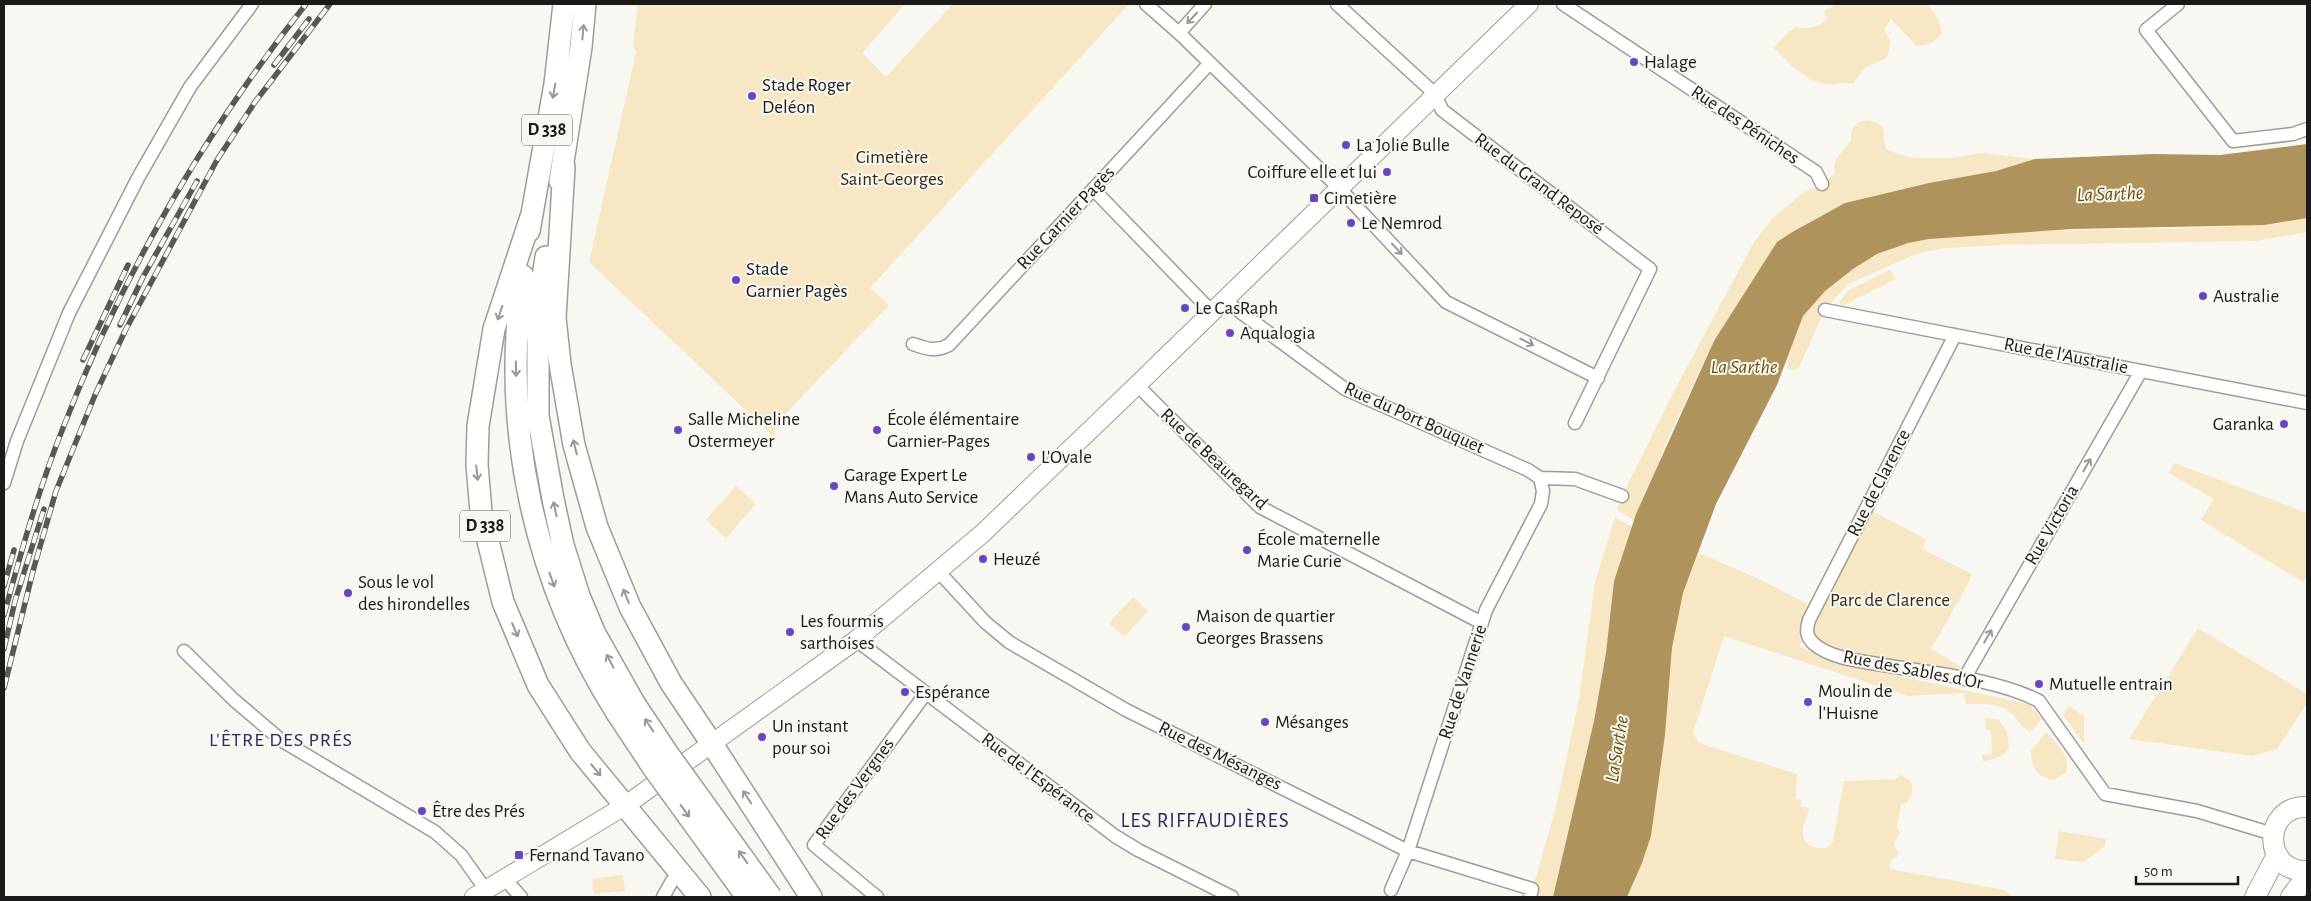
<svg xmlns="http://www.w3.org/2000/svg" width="2311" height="901" font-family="'Alegreya Sans',sans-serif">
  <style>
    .green { fill: #f8e7c4 }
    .water { fill: #ae935c }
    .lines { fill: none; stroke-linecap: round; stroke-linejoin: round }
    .minor-casing { stroke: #9e9c98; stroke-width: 15 }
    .secondary-casing { stroke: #9e9c98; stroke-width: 20 }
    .primary-casing { stroke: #9e9c98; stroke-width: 22 }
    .trunk-casing { stroke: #9e9c98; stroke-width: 24 }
    .minor { stroke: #fff; stroke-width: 12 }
    .secondary { stroke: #fff; stroke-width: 18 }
    .primary { stroke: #fff; stroke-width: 20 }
    .trunk { stroke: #fff; stroke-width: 21 }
    .rail-casing { stroke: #595855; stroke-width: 5.5 }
    .rail { stroke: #f9f7f2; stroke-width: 4; stroke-dasharray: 11; stroke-linecap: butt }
    .trunk-bridge-casing { stroke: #9e9c98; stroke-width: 24; stroke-linecap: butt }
    .trunk-bridge { stroke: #fff; stroke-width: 21 }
    .oneway { stroke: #989897 }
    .poi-dot { fill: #6746bf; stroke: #f9f7f2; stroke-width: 2 }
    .labels { text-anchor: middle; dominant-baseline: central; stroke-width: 4; stroke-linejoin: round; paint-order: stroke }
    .shield { fill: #f9f7f2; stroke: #5e5c59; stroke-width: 1 }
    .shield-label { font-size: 18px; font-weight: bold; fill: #1b1a18 }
    .poi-label { font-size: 19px; fill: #1b1a18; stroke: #f9f7f2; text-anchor: start }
    .street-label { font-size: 19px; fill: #1b1a18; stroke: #f9f7f2 }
    .park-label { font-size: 19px; fill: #362a10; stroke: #f9f7f2 }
    .water-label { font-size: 20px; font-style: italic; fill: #6d510b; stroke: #f9f7f2 }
    .neighbourhood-label { font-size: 20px; letter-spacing: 1px; fill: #352661; stroke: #f9f7f2 }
    .quarter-label { font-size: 21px; letter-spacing: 1px; fill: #352661; stroke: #f9f7f2 }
  </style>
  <rect width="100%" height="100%" fill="#f9f7f2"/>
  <path class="green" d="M638,4H905L862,53L886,77L953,4H1129L870,288L889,305L776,424L774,437L589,262L636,52L633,46Z
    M1834,4H1927L1939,20L1942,34L1932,43L1917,46L1891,19L1884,30L1891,42L1887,58L1864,68L1853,84C1839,80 1841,85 1830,84C1806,84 1790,63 1774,48L1787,33L1796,27C1809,29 1817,28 1827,19L1824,11L1832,7Z
    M1867,120C1893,125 1879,135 1887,150L1911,158H1952L1981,153L2035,159L1996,171L1929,183L1865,198L1825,213L1794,231L1714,341L1664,447L1658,467L1634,520L1617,510L1622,496L1673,393L1754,242L1773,218L1804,192L1822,184L1835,173C1832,156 1843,153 1851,141C1850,130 1854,122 1867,120Z
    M2307,218V232L2255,241L2000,245L1947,248L1918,253L1848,284L1825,310L1799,367L1793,371L1787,369C1788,351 1794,330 1804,315C1823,284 1873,253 1907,243C1942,234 1981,234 2017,232C2113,227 2211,233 2307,218Z
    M1890,270L1896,279L1842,306L1839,302L1849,290Z
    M2174,463L2307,513V576L2303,582L2201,520L2214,499L2169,473Z
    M736,486L756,504L726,538L706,520Z
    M1868,509L1926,539L1922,549L1972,574L1968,584L1931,649L1960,666L1959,670L1849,654L1818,642L1813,627Z
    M1615,517L1632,527L1614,581L1606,653L1594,721L1553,897H1530L1555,811L1579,700L1595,582Z
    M1699,553L1759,579L1806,603L1808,606L1801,620L1802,641L1799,647L1847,665L2029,704L2042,719L2030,732C2022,727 2020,723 2014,716C2003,702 1981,704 1966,704L1964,693L1908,696L1724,636L1693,733L1699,743L1797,774L1796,799L1802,800L1801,807L1809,808C1808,816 1804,821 1803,828C1800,844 1814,849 1827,848L1833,841L1844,781L1896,779L1900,775C1916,782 1915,789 1907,803L1901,804L1897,827L1900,832L1894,844L1898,852L1897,857L1891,860L1889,869L2005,890L2013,897H1627L1642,863L1651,836L1665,735L1673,644L1683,593Z
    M1133,597L1148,611L1124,637L1109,623Z
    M2198,628L2307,694V703L2277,749L2252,756L2129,739Z
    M2069,706L2084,716V744L2063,715Z
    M1985,718L1999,720L2007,732L2009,747C2002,758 1996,759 1983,761L1982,755L1992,754L1991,730H1986Z
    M2046,732C2057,745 2071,754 2066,773L2053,780C2036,777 2032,767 2031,751Z
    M2059,831L2106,839L2105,846L2083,862L2055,859Z
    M623,875L625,891L594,894L592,879Z"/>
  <path class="water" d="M2307,144V218L2264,225L2072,229L1929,239L1908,243L1877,254L1853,269L1825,291L1803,316L1777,385L1716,504L1683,593L1672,648L1665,735L1651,836L1642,863L1627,897H1553L1594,721L1606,653L1614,581L1636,514L1714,341L1777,242L1794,231L1845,203L1929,183L1996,171L2035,159L2153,154L2220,155Z"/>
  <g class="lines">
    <g class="minor-casing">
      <path id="minor" d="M1146,4L1179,33L1339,188L1446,302L1598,378
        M1337,4L1435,94L1442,110L1650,269L1575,423
        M1563,4L1816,172L1822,184
        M2178,4L2146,30L2233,141L2293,134L2307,129
        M1179,33L1205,4
        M1093,189L1211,311
        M1224,300L1345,389L1528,470L1540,478L1575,479L1622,496
        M1825,310L2307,403
        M1955,335L1809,620C1806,630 1806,637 1814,644C1832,659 1861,661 1883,665C1931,673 1997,679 2039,701L2105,794L2197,811L2273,834
        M913,344C927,349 936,352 949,345L1209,64
        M1137,385L1260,507L1482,623
        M4,483L17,441L69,313L138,178L190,87L252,4
        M938,571L985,622L1009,642L1126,710L1408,851L1532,889L1530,897
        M856,640L1115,836L1138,850L1232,897
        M184,651L234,700L281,740L435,832L461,855L486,890
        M1964,679L2141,371
        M505,879L521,897
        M1391,890L1408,851L1486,610L1541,504L1543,491L1540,478
        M663,897L672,881L680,875
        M877,897L814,845L926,693"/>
    </g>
    <g class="secondary-casing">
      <path id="secondary" d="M474,897L626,805L856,640L938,571L983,533L1137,385L1529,4"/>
    </g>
    <g class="primary-casing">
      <path id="primary" d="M2307,807C2263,805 2261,872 2307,871
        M2255,897L2277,855
        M2291,897L2307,876"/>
    </g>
    <g class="trunk-casing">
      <path id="trunk" d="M564,167L555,318L560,364L574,445L597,527L630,607L671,683L712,744L811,897
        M560,181L581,47L585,4
        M531,217L494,329L478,426L477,465L481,512L503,602L538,685L580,751L700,897
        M529,231L555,84L564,4
        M546,257L538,311V416L553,499L563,545L579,596L595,634L634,703
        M523,276C500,428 535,584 617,713"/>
    </g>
    <use href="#minor" class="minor"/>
    <use href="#secondary" class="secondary"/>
    <use href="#primary" class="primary"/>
    <use href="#trunk" class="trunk"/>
    <g class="rail-casing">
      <path id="rail" d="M274,65L309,19
        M120,325L143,277L197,181
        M83,360L128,265
        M4,586L14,550
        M4,615C21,552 39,488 63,428C122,275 205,132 306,4
        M4,649L15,601L44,509
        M4,688L33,571L56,491L95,395L125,331L217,160L255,102L330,4"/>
    </g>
    <use href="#rail" class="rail"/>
    <g class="trunk-bridge-casing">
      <path id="trunk-bridge" d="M634,703L668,754L771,897
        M617,713L652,766L747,897"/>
    </g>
    <use href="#trunk-bridge" class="trunk-bridge"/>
  </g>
  <defs><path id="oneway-shaft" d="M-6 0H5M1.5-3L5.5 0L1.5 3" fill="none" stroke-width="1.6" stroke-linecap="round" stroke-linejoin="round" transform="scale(1.25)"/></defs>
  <g class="oneway">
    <use href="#oneway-shaft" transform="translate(1192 18) rotate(133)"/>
    <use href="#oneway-shaft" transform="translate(583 32) rotate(-85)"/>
    <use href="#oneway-shaft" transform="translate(554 91) rotate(100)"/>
    <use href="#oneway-shaft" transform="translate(1397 249) rotate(47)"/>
    <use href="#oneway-shaft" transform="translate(500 313) rotate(108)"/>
    <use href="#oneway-shaft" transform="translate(1527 342) rotate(27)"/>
    <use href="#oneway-shaft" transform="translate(516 369) rotate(89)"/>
    <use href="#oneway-shaft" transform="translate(575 447) rotate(-104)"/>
    <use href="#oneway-shaft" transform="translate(2087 465) rotate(-60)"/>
    <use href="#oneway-shaft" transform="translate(477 473) rotate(84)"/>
    <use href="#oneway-shaft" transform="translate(555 509) rotate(-102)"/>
    <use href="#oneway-shaft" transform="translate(552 580) rotate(70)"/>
    <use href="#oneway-shaft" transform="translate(626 596) rotate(-112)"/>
    <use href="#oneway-shaft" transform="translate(515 630) rotate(67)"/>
    <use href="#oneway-shaft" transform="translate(1988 636) rotate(-60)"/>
    <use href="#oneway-shaft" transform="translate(610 661) rotate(-118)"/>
    <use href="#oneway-shaft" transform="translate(649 725) rotate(-123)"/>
    <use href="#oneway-shaft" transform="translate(596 770) rotate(50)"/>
    <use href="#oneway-shaft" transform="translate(747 797) rotate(-123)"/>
    <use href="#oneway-shaft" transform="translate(685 811) rotate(54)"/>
    <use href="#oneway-shaft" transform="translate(743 857) rotate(-125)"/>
  </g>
  <g class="poi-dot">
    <circle cx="1634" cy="62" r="5"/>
    <circle cx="752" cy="96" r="5"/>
    <circle cx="1346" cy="145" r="5"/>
    <circle cx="1387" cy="172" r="5"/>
    <rect x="1309" y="193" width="10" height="10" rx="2.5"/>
    <circle cx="1351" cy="223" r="5"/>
    <circle cx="736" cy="280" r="5"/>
    <circle cx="2203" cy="296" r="5"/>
    <circle cx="1185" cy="308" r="5"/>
    <circle cx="1230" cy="333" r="5"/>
    <circle cx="2284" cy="424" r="5"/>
    <circle cx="678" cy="430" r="5"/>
    <circle cx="877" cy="430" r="5"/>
    <circle cx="1031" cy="457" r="5"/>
    <circle cx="834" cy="486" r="5"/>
    <circle cx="1247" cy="550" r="5"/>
    <circle cx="983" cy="559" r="5"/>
    <circle cx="348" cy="593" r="5"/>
    <circle cx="1186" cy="627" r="5"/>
    <circle cx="790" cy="632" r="5"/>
    <circle cx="2039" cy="684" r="5"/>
    <circle cx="905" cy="692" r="5"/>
    <circle cx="1808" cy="702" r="5"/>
    <circle cx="1265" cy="722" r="5"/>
    <circle cx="762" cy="737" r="5"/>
    <circle cx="422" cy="811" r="5"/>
    <rect x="514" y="850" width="10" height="10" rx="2.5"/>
  </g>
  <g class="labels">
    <g class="shield">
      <rect x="522" y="114.5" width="50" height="31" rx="4"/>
      <rect x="460" y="510.5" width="50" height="31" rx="4"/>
    </g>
    <g class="shield-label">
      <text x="547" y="130">D 338</text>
      <text x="485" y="526">D 338</text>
    </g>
    <g class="poi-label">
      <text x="1644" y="62">Halage</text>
      <text x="762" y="85">Stade Roger<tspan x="762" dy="22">Deléon</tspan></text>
      <text x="1356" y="145">La Jolie Bulle</text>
      <text x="1377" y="172" text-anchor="end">Coiffure elle et lui</text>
      <text x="1324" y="198">Cimetière</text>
      <text x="1361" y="223">Le Nemrod</text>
      <text x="746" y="269">Stade<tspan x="746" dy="22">Garnier Pagès</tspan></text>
      <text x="2213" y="296">Australie</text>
      <text x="1195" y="308">Le CasRaph</text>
      <text x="1240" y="333">Aqualogia</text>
      <text x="688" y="419">Salle Micheline<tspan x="688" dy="22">Ostermeyer</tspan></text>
      <text x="887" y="419">École élémentaire<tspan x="887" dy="22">Garnier-Pages</tspan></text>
      <text x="2274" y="424" text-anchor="end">Garanka</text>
      <text x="1041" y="457">L'Ovale</text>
      <text x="844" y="475">Garage Expert Le<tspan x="844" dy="22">Mans Auto Service</tspan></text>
      <text x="1257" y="539">École maternelle<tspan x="1257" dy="22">Marie Curie</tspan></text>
      <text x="993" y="559">Heuzé</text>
      <text x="358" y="582">Sous le vol<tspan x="358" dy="22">des hirondelles</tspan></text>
      <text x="1196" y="616">Maison de quartier<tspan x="1196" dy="22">Georges Brassens</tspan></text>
      <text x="800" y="621">Les fourmis<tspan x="800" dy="22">sarthoises</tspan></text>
      <text x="2049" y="684">Mutuelle entrain</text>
      <text x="1818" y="691">Moulin de<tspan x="1818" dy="22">l'Huisne</tspan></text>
      <text x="915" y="692">Espérance</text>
      <text x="1275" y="722">Mésanges</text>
      <text x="772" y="726">Un instant<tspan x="772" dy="22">pour soi</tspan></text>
      <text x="432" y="811">Être des Prés</text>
      <text x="529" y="855">Fernand Tavano</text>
    </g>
    <g class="street-label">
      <text transform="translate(1745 125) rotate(34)">Rue des Péniches</text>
      <text transform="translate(1539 184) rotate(37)">Rue du Grand Reposé</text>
      <text transform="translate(1066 218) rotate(-47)">Rue Garnier Pagès</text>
      <text transform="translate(2066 356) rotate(11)">Rue de l'Australie</text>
      <text transform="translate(1414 418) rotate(24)">Rue du Port Bouquet</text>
      <text transform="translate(1214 459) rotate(43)">Rue de Beauregard</text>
      <text transform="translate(1879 483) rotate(-63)">Rue de Clarence</text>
      <text transform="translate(2052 525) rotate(-60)">Rue Victoria</text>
      <text transform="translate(1913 670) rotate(11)">Rue des Sables d'Or</text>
      <text transform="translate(1463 682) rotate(-72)">Rue de Vannerie</text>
      <text transform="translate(1220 756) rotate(26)">Rue des Mésanges</text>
      <text transform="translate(1038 778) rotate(37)">Rue de l'Espérance</text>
      <text transform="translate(855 789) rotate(-54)">Rue des Vergnes</text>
    </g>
    <g class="park-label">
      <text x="892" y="157">Cimetière<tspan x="892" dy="22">Saint-Georges</tspan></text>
      <text x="1890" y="600">Parc de Clarence</text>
    </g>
    <g class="water-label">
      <text transform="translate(2110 194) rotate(-2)">La Sarthe</text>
      <text x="1744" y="367">La Sarthe</text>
      <text transform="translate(1617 749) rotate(-81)">La Sarthe</text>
    </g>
    <g class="neighbourhood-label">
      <text x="281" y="740">L'ÊTRE DES PRÉS</text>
    </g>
    <g class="quarter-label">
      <text x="1205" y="820">LES RIFFAUDIÈRES</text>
    </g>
  </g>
  <rect width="2311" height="901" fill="none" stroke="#1b1a18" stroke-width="10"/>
  <path d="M2136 876v8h102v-8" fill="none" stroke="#1b1a18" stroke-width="2.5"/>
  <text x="2144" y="876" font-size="15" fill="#1b1a18" stroke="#f9f7f2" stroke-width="4" paint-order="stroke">50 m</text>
</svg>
